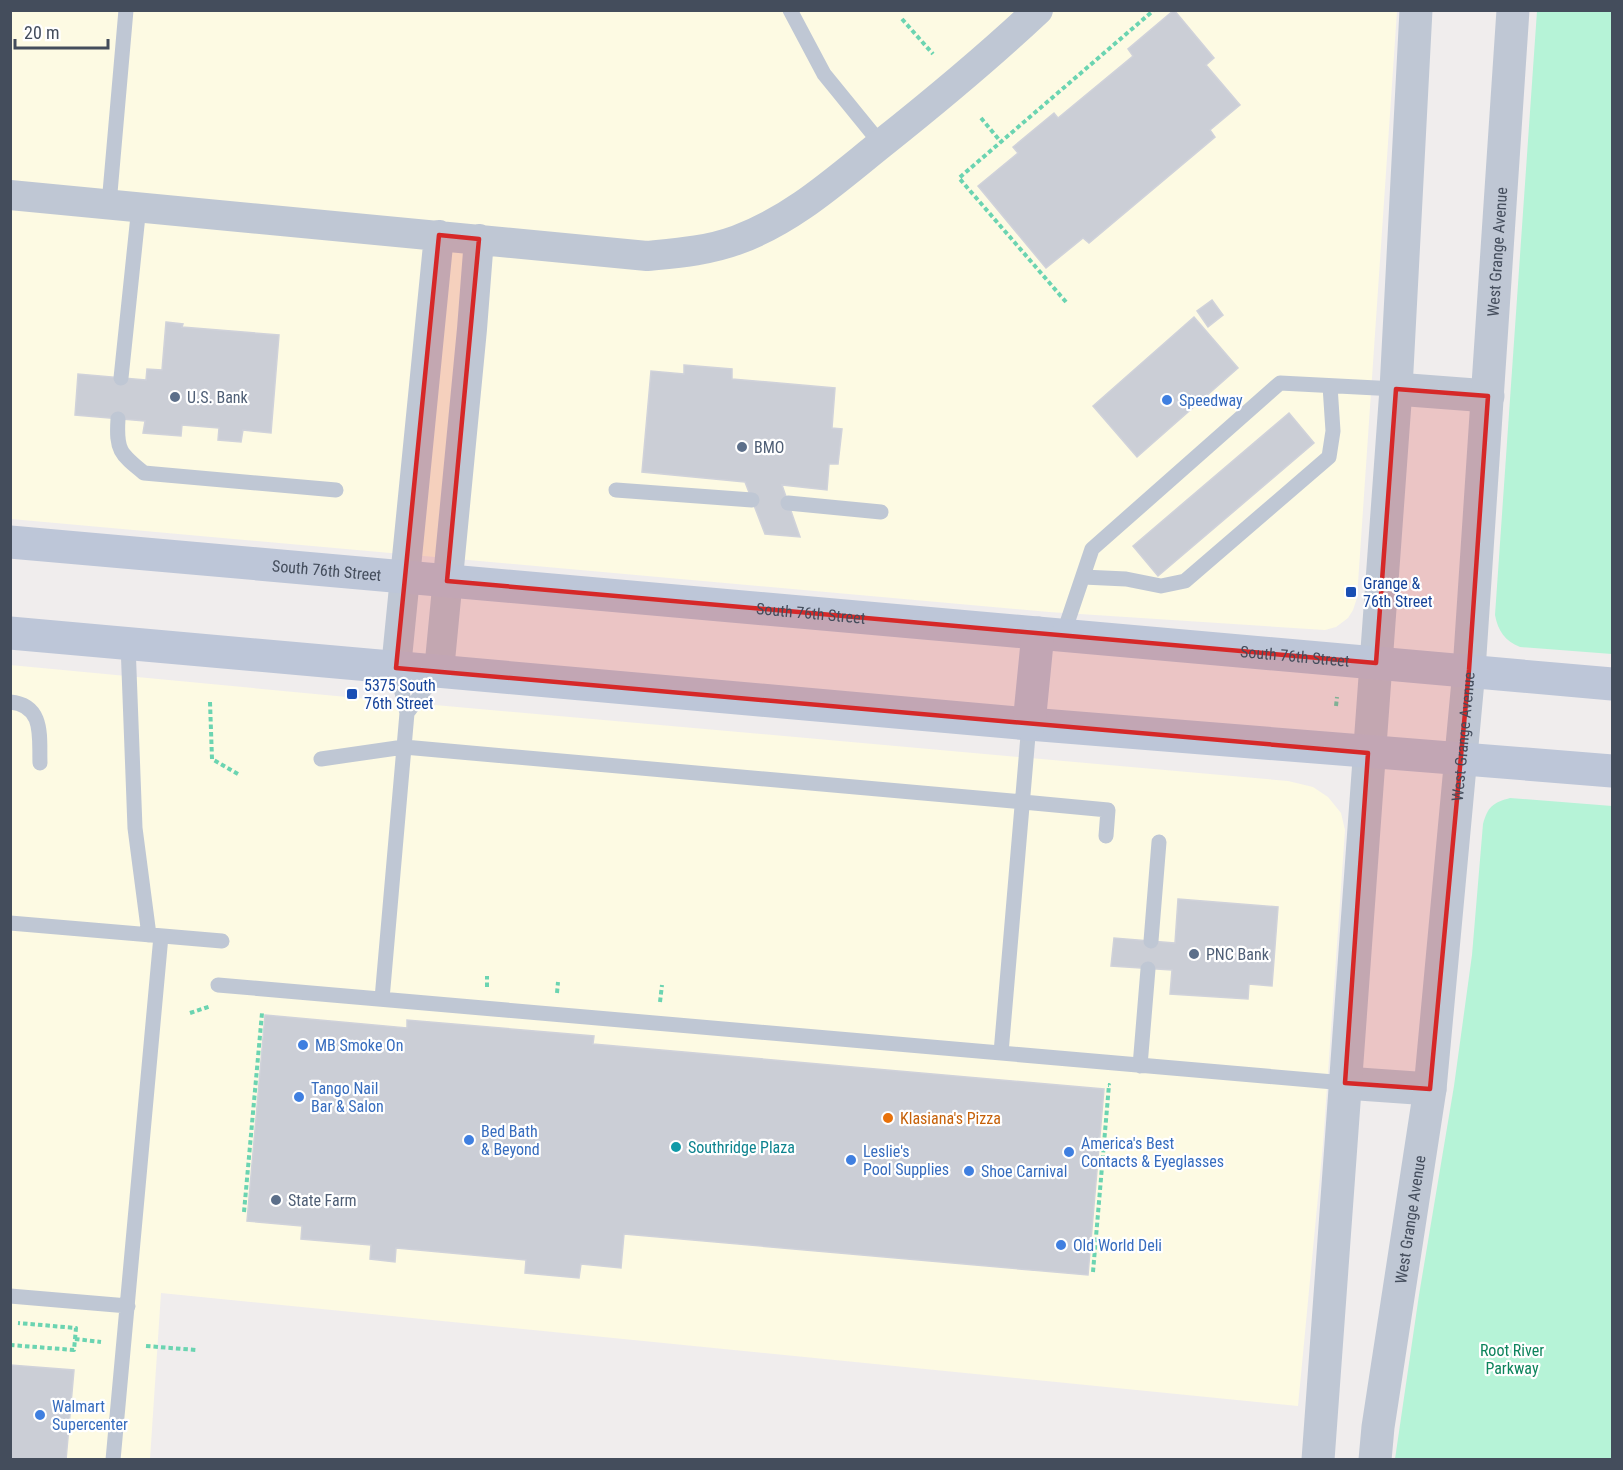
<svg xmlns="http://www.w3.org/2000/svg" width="1623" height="1470" font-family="'Roboto Condensed',sans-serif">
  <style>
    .commercial { fill: #fdfae3 }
    .green { fill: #b6f3d7 }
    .building { fill: #cbced6; stroke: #d0d2da; stroke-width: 1.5 }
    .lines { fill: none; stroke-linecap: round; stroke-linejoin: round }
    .path { stroke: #6bd4b1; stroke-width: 4; stroke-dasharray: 4.5 3; stroke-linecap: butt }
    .service { stroke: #bfc7d4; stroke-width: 15 }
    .minor { stroke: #bfc7d4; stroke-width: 30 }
    .tertiary { stroke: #bfc7d4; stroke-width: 33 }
    .secondary { stroke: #bdc6d8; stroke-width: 33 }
    .marked { fill: #d62828; fill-opacity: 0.2; stroke: #d62828; stroke-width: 4.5; stroke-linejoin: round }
    .service-dot { fill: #5c6f8a; stroke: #fff; stroke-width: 2 }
    .shop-dot { fill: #3f7fe0; stroke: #fff; stroke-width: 2 }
    .transit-dot { fill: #1a4fb4; stroke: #fff; stroke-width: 2 }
    .food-dot { fill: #e8710a; stroke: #fff; stroke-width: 2 }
    .culture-dot { fill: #0f9aa8; stroke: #fff; stroke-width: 2 }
    .labels { text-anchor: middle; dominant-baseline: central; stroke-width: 4.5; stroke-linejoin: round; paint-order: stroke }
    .street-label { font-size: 16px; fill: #444d5c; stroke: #fff }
    .service-label { font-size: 16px; fill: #4e5e75; stroke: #fff; text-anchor: start }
    .shop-label { font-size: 16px; fill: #366cbe; stroke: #fff; text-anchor: start }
    .transit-label { font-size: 16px; fill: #164399; stroke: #fff; text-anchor: start }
    .food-label { font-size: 16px; fill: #c56008; stroke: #fff; text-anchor: start }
    .culture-label { font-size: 16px; fill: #0d838f; stroke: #fff; text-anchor: start }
    .park-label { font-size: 16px; fill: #0d845c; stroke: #fff }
  </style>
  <rect width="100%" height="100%" fill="#f0eded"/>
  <path class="commercial" d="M10,11H1397L1357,598L1353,610L1348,618L1336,627L1325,630L1049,612L11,519Z
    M10,665L368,699L1288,781L1313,787L1328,797L1341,813L1345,830L1323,1144L1298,1406L161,1293L150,1459H11Z"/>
  <path class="green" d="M1537,11H1612V654L1520,647C1505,641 1498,631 1495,615Z
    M1510,798L1612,806V1459H1395L1419,1295L1454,1086L1472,955L1483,824C1488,807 1492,803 1510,798Z"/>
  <path class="building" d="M1174,10L1214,58L1206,65L1240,105L1210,130L1215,137L1089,243L1083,238L1046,268L978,186L1018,153L1013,147L1054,113L1058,118L1133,56L1128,49Z
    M1212,300L1223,315L1208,327L1197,311Z
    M1194,317L1238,368L1137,457L1093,406Z
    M166,322L183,324L182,327L279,335L271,433L243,430L241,442L218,440L219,428L182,425L181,436L143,433L145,421L75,415L78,374L146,380L147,369L162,370Z
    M684,365L732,369V379L835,388L832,428L842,429L838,464H829L827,490L782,485L800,537L765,534L745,482L642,472L651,371L684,374Z
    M1289,413L1314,443L1158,576L1133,546Z
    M1178,899L1278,907L1272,986L1249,984L1248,999L1170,994L1172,970L1111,966L1114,938L1175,943Z
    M265,1015L407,1028V1020L594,1036L593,1044L1104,1089L1088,1275L624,1234L621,1268L581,1264L579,1278L525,1273L526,1260L396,1248L395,1262L370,1259L371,1245L301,1239L302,1226L247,1221Z
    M10,1365L74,1370L66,1460H10Z"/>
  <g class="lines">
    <path class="path" d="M902,19L933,54
      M981,118L1001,142
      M1066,302L959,178L1154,10
      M210,702L212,759L238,774
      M1336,706L1337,697
      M487,987V976
      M557,993L558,982
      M660,1002L662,985
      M190,1013L211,1006
      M244,1212L262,1013
      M1093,1272L1109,1085H1108
      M75,1339L101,1342
      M10,1345L74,1350L76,1328L18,1323
      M146,1346L196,1350"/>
    <path class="service" d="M790,10L824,74L881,144
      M109,204L126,10
      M121,378L139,206
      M118,419C116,450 120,454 144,473L336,490
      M616,490L752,500
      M788,503L881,512
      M1083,577L1126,579L1161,586L1185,581L1329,457L1333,431L1330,386
      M1063,635L1092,549L1280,383L1396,389
      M128,644L135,828L149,935
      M10,702C45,705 39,738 40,763
      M407,713L439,671
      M321,759L404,747L1023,802L1108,810L1106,836
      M10,923L222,941
      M1151,941L1159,842
      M218,985L1345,1083
      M382,999L407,713L396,668
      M1001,1053L1029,724
      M1140,1066L1148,969
      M10,1296L128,1306
      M113,1460L161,936"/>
    <path class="minor" d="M10,195L647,256C678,253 707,251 737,240C792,220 836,180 881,144C935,101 987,58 1038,10
      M396,668L439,235
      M439,671L472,329L479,239"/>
    <g class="tertiary">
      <path d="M1396,389L1488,396"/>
      <path d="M1345,1083L1430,1089"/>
      <path d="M1318,1460L1396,389L1416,10"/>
      <path id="s1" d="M1375,1460L1378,1427L1430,1089L1469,670L1513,10"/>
    </g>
    <g class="secondary">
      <path id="s2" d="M10,542L1612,684"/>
      <path d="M10,633L1029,724L1612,771"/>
      <path d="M1029,724L1038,633"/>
    </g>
  </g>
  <path class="marked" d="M439,235L479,239L447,581L1376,663L1396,389L1488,396L1469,670L1430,1089L1345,1083L1368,753L396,668Z"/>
  <g class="service-dot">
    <circle cx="175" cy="397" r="6"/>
    <circle cx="742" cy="447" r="6"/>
    <circle cx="1194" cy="954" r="6"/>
    <circle cx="276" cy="1200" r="6"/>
  </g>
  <g class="shop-dot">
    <circle cx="1167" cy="400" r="6"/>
    <circle cx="303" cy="1045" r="6"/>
    <circle cx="299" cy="1097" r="6"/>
    <circle cx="469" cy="1140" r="6"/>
    <circle cx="1069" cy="1152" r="6"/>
    <circle cx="851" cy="1160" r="6"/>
    <circle cx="969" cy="1171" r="6"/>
    <circle cx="1061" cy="1245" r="6"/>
    <circle cx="40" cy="1415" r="6"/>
  </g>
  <g class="transit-dot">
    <rect x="1345" y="586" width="12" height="12" rx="3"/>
    <rect x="346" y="688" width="12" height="12" rx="3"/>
  </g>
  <circle class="food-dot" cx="888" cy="1118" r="6"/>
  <circle class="culture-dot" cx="676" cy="1147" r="6"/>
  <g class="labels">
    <g class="street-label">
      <text stroke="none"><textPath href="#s1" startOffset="1215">West Grange Avenue</textPath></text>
      <text stroke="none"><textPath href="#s2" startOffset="318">South 76th Street</textPath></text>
      <text stroke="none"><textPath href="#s2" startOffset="804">South 76th Street</textPath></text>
      <text stroke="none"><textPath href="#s2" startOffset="1290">South 76th Street</textPath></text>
      <text stroke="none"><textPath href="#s1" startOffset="729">West Grange Avenue</textPath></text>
      <text stroke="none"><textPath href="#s1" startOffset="243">West Grange Avenue</textPath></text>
    </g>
    <g class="service-label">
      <text x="187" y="397">U.S. Bank</text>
      <text x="754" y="447">BMO</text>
      <text x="1206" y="954">PNC Bank</text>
      <text x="288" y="1200">State Farm</text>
    </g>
    <g class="shop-label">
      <text x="1179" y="400">Speedway</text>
      <text x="315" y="1045">MB Smoke On</text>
      <text x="311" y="1088">Tango Nail<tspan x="311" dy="18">Bar &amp; Salon</tspan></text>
      <text x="481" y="1131">Bed Bath<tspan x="481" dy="18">&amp; Beyond</tspan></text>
      <text x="1081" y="1143">America's Best<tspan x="1081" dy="18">Contacts &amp; Eyeglasses</tspan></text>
      <text x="863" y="1151">Leslie's<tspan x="863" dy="18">Pool Supplies</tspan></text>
      <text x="981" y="1171">Shoe Carnival</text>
      <text x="1073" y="1245">Old World Deli</text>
      <text x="52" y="1406">Walmart<tspan x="52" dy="18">Supercenter</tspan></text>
    </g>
    <g class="transit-label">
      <text x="1363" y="583">Grange &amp;<tspan x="1363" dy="18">76th Street</tspan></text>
      <text x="364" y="685">5375 South<tspan x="364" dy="18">76th Street</tspan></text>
    </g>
    <g class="food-label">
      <text x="900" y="1118">Klasiana's Pizza</text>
    </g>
    <g class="culture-label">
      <text x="688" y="1147">Southridge Plaza</text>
    </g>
    <g class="park-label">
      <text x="1512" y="1350">Root River<tspan x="1512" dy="18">Parkway</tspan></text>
    </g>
  </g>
  <rect width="1623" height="1470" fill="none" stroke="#444d5c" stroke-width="24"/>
  <path d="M15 39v9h93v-9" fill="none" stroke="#444d5c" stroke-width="3"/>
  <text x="24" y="39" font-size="18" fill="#444d5c" stroke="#ffffff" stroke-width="4.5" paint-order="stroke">20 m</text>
</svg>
